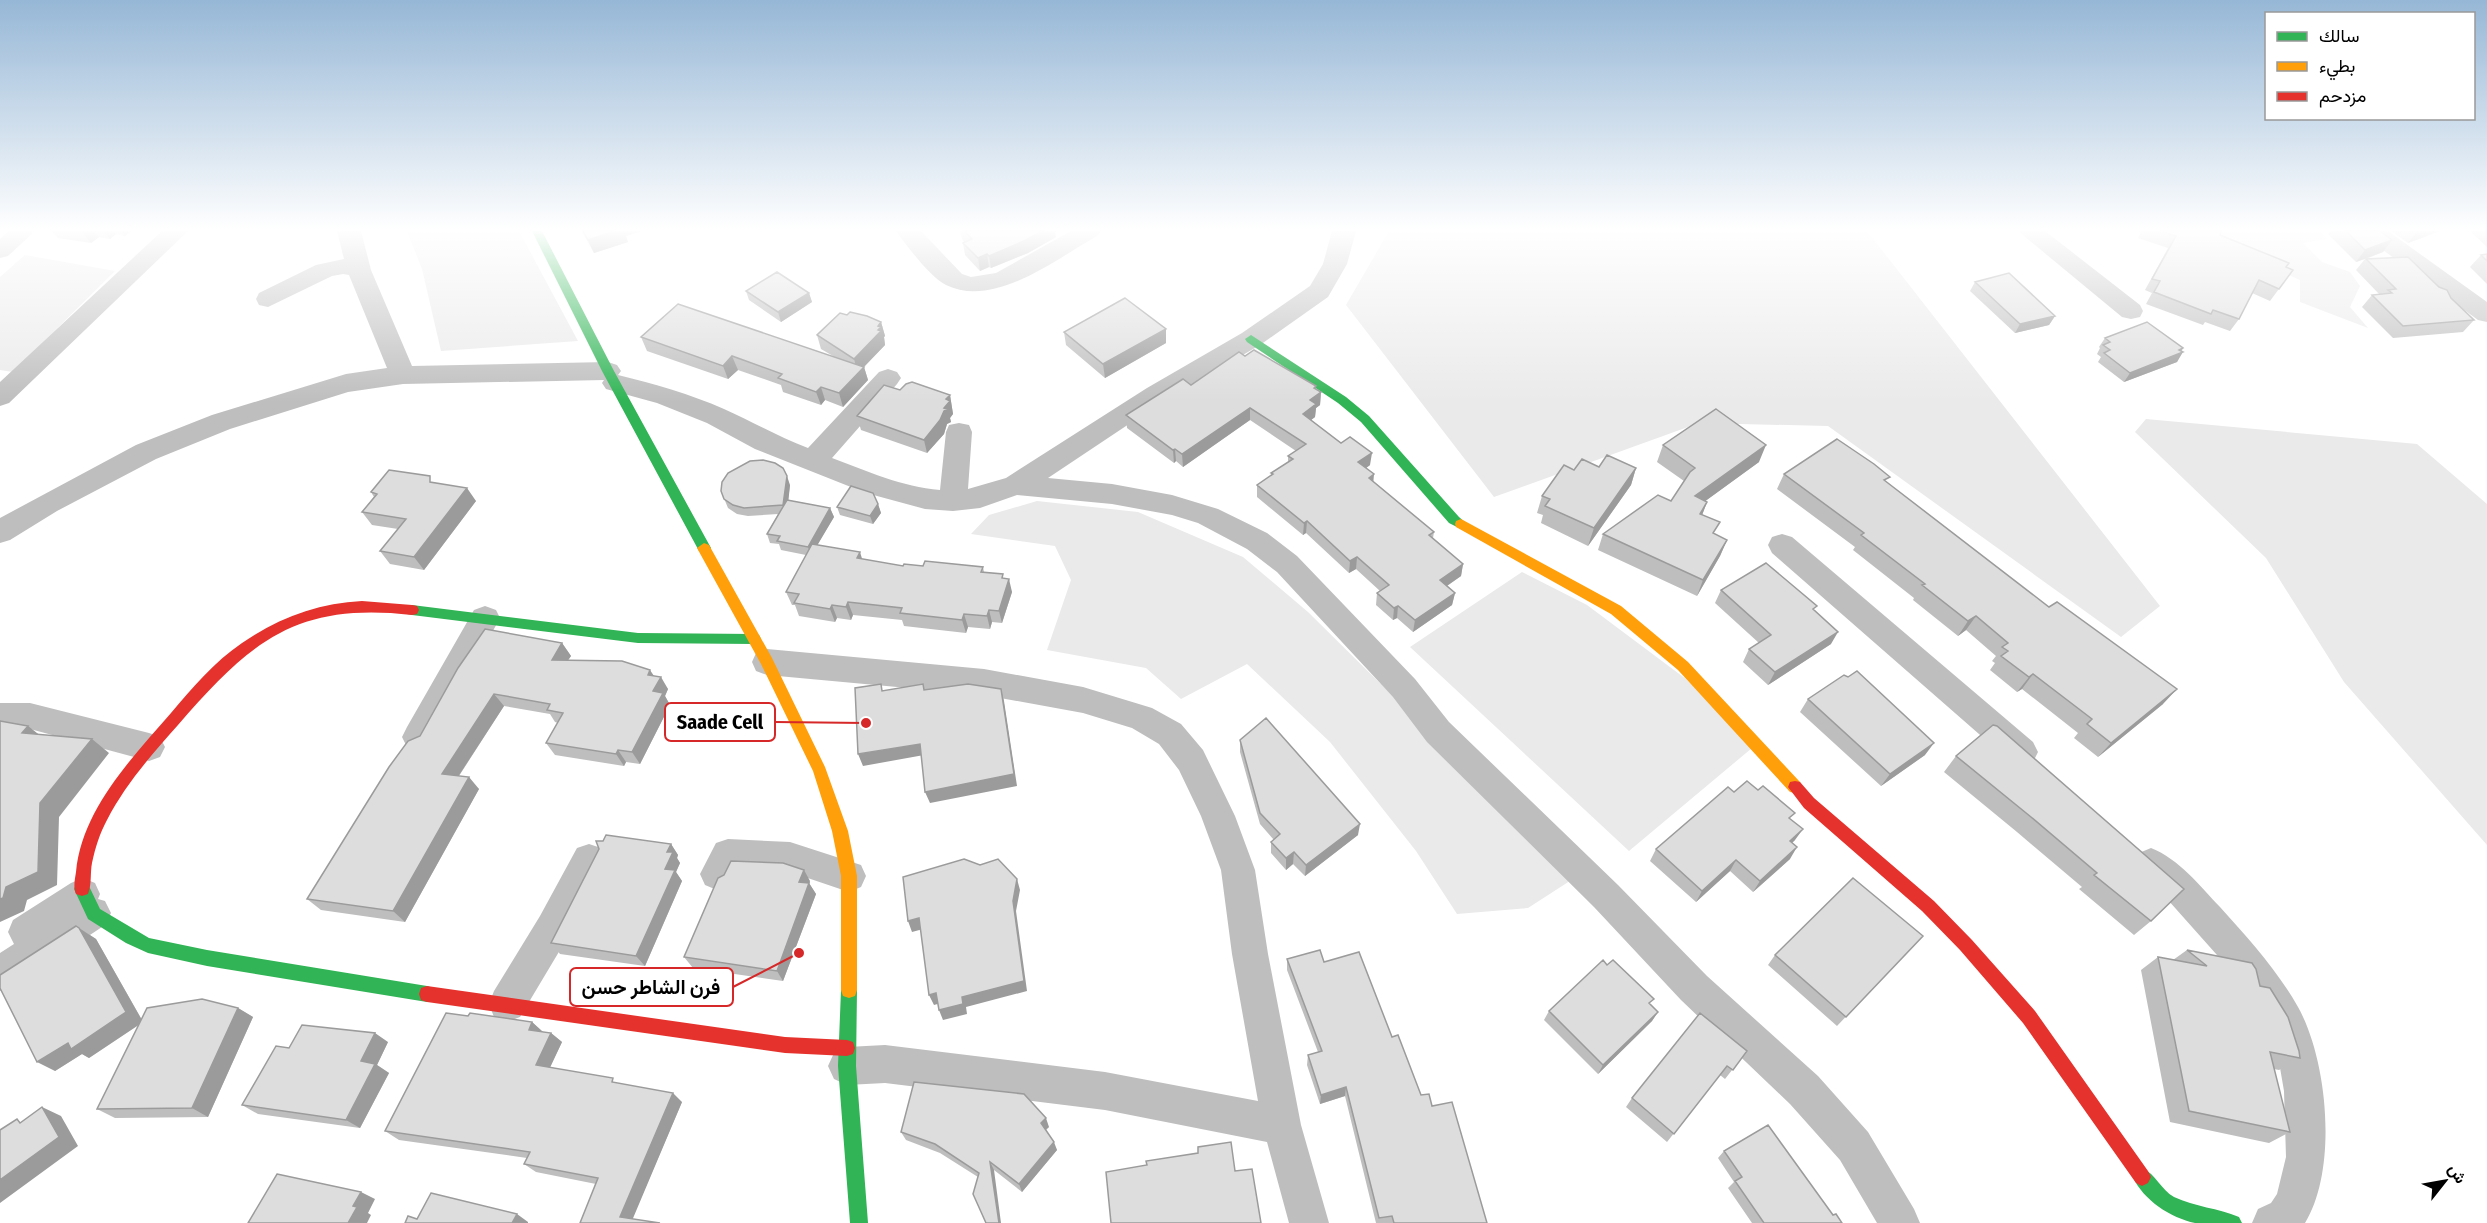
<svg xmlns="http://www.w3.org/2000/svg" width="2487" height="1223" font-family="'Fira Sans Condensed',Vazirmatn,sans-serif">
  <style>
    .green { fill: #eaeaea }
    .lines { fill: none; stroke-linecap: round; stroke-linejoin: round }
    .street { fill: #bebebe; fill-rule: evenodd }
    .fast { fill: #30b455; fill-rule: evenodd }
    .slow { fill: #ff9f0a; fill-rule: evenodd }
    .jam { fill: #e5322d; fill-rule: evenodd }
    .wall { fill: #bebebe }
    .shaded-wall { fill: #9b9b9b }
    .building { fill: #ddd; stroke: #9b9b9b; stroke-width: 1.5 }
    .leader { fill: none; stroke: #d62828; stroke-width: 2 }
    .callout-dot { fill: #d62828; stroke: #fff; stroke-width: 2 }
    .callout { fill: #fff; stroke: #d62828; stroke-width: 2 }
    .callout-label { font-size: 20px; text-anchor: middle; font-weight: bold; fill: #000 }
  </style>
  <rect width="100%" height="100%" fill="#fff"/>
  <path class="green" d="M407,231H519L578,341L441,351L422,269Z
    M1389,231H1867L2160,606L2121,637L1828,426L1699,423L1494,497L1346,305Z
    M2207,231H2320L2327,239L2303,243L2322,262L2350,272L2360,286L2350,307L2368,328L2300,302V280L2234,250Z
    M25,255L115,271L13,372L0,370V277Z
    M2146,419L2417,444L2487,504V845L2344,682L2266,558L2135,432Z
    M1037,501L1138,512L1243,557L1308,612L1576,877L1528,908L1457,914L1416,851L1330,742L1247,664L1181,699L1146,668L1047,650L1071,580L1055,546L971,534L989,515Z
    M1522,572L1587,605L1686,679L1752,748L1629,851L1410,647Z"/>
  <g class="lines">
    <path class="street" d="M9,231H35L8,256L0,258V239Z
      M162,231H188L9,403L0,406V382Z
      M337,231H361L371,270L412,366L608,362L617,365L621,371L618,375C655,384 690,394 724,409C753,422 779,437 808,448L879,372L888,369L897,372L901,378L897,384L832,458C867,471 902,487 940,490L946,432L949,425L959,423L969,425L972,432L968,489L1006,478L1147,388L1242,333L1310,286L1323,264L1332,231H1356L1347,264L1328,297L1260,345L1165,400L1048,478L1112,484L1172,495L1218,509L1267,533L1297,556L1415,679L1449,722L1618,885L1707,976L1818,1076L1868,1132L1914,1209L1920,1223H1877L1840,1160L1790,1104L1681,1000L1594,907L1427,742L1393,697L1277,572L1247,549L1198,523L1172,515L1112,504L1017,495L980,508L953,511L925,509L866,493L755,449L707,423L657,403L606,389L602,383L604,380L403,384L348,392L230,429L156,459L57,511L10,540L0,543V518L136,445L212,415L346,374L387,368L349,275L343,274L332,276L268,307L259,305L256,299L259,293L316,265L344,259Z
      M896,231H921L962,274L971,277L996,273L1071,231H1101L1097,236C1056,259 994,309 946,285C930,277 907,246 896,231Z
      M2018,231H2045L2140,305L2143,311L2140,317L2131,319L2122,317Z
      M2360,231H2388L2487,302V322L2478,320L2364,236Z
      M1782,534L1792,537L2033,742L2038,752L2033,762L2022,766L2011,762L1772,553L1768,545L1772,537Z
      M485,606L496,610L500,618L429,747L418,751L407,747L402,737L407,727L474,610Z
      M767,649L984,669L1083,687L1152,708L1181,724L1203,750L1235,816L1255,870L1268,954L1301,1125L1329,1223H1289L1267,1142L1105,1110L885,1083L847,1085L834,1079L828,1066L834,1053L847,1047L885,1045L1105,1072L1258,1101L1232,954L1221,870L1201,816L1179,770L1159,744L1132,728L1083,713L984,695L767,675L756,671L752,662L756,653Z
      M0,703H30L149,733L160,737L165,747L160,757L149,761L30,729H0Z
      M728,839L790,842L861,865L866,876L861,887L849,892L790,872L737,870L729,885L717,890L705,885L700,874L716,843Z
      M589,844L601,848L606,859L566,940L520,1017L507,1022L494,1017L489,1004L494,991L540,916L577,848Z
      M2151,848C2179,859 2200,886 2220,907C2248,938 2277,970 2298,1007C2328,1061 2338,1169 2305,1223H2252L2258,1209L2271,1203L2277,1194L2286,1157L2284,1091L2278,1056L2269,1029L2233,973L2168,900L2139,875L2134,864L2139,853Z
      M83,878L95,883L100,894L98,899L105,901L111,913L105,925L13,986L0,991V953L14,944L8,932L13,920L71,883Z"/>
    <path class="fast" d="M532,231H542L614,371L711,548L709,551H699L602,371Z
      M1251,335L1346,397L1369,416L1459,517L1467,524L1466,527L1461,529L1449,523L1361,422L1338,403L1247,342L1245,339Z
      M412,605L638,633L754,634L759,635L761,639L759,643L754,644L638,643L412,615L407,614L405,610L407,606Z
      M82,882L88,884L100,909L149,938L207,950L427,986L433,988L435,994L433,1000L427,1002L207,966L148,953L126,943L88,919L74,889L76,884Z
      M849,982L855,984L857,990L856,1066L868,1223H850L838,1066L841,990L843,984Z
      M2142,1168C2156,1174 2161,1190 2174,1197C2195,1207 2218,1208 2239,1217L2242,1223C2227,1223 2209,1223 2195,1223C2171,1218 2143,1200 2133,1177L2136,1171Z"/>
    <path class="slow" d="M1461,519L1621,606L1688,662L1800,782L1802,787L1800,792L1795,793L1790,792L1678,670L1611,614L1456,527L1455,524L1456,521Z
      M704,543L709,545L772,658L825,767L848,831L857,876V990L855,996L849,998L843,996L841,990V876L832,831L813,771L761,664L697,548Z"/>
    <path class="jam" d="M362,601L412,605L417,606L419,610L417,614L412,615C296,602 251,641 178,725C152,754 125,785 107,820C100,833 95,848 92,863C90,873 92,884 88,894L82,896L76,894C73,887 75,879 76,872C82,809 132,758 171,713C193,687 214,662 242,643C278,618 318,603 362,601Z
      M1795,781L1800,782L1814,798L1934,901L1972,940L2035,1011L2148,1171L2151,1177L2148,1183L2142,1186L2136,1183L2023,1023L1960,950L1922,911L1804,808L1788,787L1790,782Z
      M427,986L785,1037L847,1040L853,1042L855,1048L853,1054L847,1056L785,1053L427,1002L421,1000L419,994L421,988Z"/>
  </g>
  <path class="wall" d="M52,231H131L125,236L116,234L110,239L99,237L91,243L58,238Z
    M582,231H642L626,236L628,242L594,253Z
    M960,231H1058L1055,232L1056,237L1028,253L991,268L989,267L980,271L965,255L963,243L964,242L962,239Z
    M2137,231H2221L2220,235L2293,270L2270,301L2252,293L2239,319L2230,331L2205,322L2203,325L2146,304L2152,293L2145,290L2168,248L2138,238L2141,232Z
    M2330,231H2380L2392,240L2383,252L2366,259L2451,298L2474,320L2463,332L2393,338L2362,307L2372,295L2379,294L2356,270L2365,259L2356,262L2328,234Z
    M2391,231H2440L2408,243Z
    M2470,231H2487V247Z
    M2487,254V284L2470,267L2481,255Z
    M1975,282L2055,316L2049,325L2015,333L1970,291Z
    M746,291L809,293L812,302L781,322L749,300Z
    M847,315L881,322L885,336L884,337L885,345L864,367L868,380L843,407L825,400L821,405L783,392L781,385L738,370L728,379L647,351L641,337L833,356L821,349L817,335Z
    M1064,332L1166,343L1105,378L1066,345Z
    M2105,338L2183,348L2177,362L2124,382L2098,362L2101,357L2097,354L2100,348L2099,347Z
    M1245,356L1321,392L1320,405L1316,408L1315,417L1311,420L1370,465L1366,468L1373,481L1434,532L1433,538L1463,564L1461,576L1447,586L1455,593L1452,605L1413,632L1397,618L1393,620L1376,605L1377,593L1380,591L1356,569L1349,573L1306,533L1303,535L1257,497V485L1271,476V473L1288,462V456L1296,451L1250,420L1183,467L1176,461L1174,463L1127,428L1126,415L1191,385Z
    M900,390L950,395L953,414L950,418L951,422L947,424L944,434L927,453L861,430L857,416Z
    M1663,445L1759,462L1705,501L1707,502L1702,515L1715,534L1727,540L1720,556L1697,596L1598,550L1603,534L1671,501L1684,481L1657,462Z
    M1599,467L1636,468L1631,485L1588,546L1541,523L1543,515L1537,513L1542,496L1574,470Z
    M1784,474L1887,482L2163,704L2098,757L2074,738L2078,733L2022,689L2017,692L1990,670L1995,663L1992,661L1996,656L1966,630L1958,636L1913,600L1914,598L1853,550L1855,547L1777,489Z
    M434,482L476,501L424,570L390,564L380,551L398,529L372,525L362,512L374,497L371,492Z
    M790,485L788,500L830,508L834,517L817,545L862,559L903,566L983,567L984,572L1005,579L1012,592L1002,623L992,622L990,629L968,627L966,633L904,626L902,620L853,615L851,620L837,618L835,622L799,616L795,605H792L786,592L806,555L781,550L779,544L770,543L767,534L778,514L748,516L737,514L728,508L721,491Z
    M878,504L881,513L873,524L840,515L837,507Z
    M1721,590L1815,611L1831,644L1768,685L1743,662L1749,649L1759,643L1715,603Z
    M562,643L571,656L568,660L654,676L668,689L665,696L670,705L640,764L626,762L624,766L555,755L546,743L558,723L555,722L550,714L504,706L459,776L479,789L405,922L321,910L307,899L420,736Z
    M1808,699L1925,755L1881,786L1800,712Z
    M1993,725L2151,921L2134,935L2079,889L2082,887L2017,832L1944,772L1956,756Z
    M1240,740L1358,835L1305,876L1293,864L1286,870L1271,853V842L1274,840L1260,824L1240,752Z
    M1734,792L1791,820L1795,840L1792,843L1790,859L1753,892L1730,871L1696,902L1650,861L1656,849Z
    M603,841L671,844L678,855L677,858L680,863L676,872L682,881L645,966L560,954L551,943Z
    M810,881L809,883L816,894L783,981L693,968L684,957Z
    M76,926L96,939L142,1020L238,1008L253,1017L208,1117L115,1118L97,1109L140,1024L89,1058L82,1054L55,1071Z
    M1923,936L1837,1026L1768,965L1775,955Z
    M2187,950L2260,986L2300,1058L2279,1070L2274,1069L2290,1132L2269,1143L2170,1122L2141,970L2158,957L2173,960Z
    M1287,959L1324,962L1392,1037L1421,1095L1432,1106L1487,1223H1376L1345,1096L1320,1104L1307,1065L1308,1055L1318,1052L1287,970Z
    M1650,1005L1658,1012L1652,1021L1598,1074L1544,1020L1549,1011Z
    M468,1016L532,1022L543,1032L551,1033L562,1042L550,1067L618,1083L682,1102L632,1219L580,1223L596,1184L536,1172L524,1164L527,1158L399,1140L385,1131Z
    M388,1042L377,1065L389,1073L360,1128L258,1114L242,1105L289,1048Z
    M1747,1051L1725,1079L1720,1075L1667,1142L1626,1107L1632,1098Z
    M1049,1127L1046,1130L1057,1150L1022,1192L994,1170L978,1177L940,1153L906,1140L901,1132Z
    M1724,1151L1833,1215L1842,1223H1752L1728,1188L1734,1182L1718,1158Z"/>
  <path class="shaded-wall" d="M81,231H94L99,237L91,243Z
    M104,231H114L116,234L110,239Z
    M122,231H131L125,236Z
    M614,231H642L626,236L628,242L594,253L588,240Z
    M1042,231H1058L1055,232L1056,237L1028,253L991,268L989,256Z
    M2418,231H2440L2408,243Z
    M2392,240L2383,252L2356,262L2365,250Z
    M987,254L989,267L980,271L978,258Z
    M809,293L812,302L781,322L778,312Z
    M2055,316L2049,325L2015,333L2020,324Z
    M881,322L885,336L884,337L885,345L858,373L854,359Z
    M1166,329V343L1105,378L1103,364Z
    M2183,348L2178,354L2183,352L2177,362L2124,382L2130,373Z
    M732,356L738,370L728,379L723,366Z
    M864,367L868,380L843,407L839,393Z
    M1316,386L1315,396L1321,392L1320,405L1316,408L1315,417L1302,427L1303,414L1310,400L1314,388Z
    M821,387L825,400L821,405L816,392Z
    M950,395L953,414L950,418L951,422L947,424L944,434L927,453L924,440L944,408L946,399Z
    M1250,408V420L1183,467L1182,454Z
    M1766,445L1759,462L1689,513L1695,496Z
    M1175,449L1176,461L1174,463L1173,450Z
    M1372,453L1370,465L1357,475L1358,462Z
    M1636,468L1631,485L1588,546L1594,528Z
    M1374,474L1373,486L1369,478Z
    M787,476L790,485L787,514L783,505Z
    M467,488L476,501L424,570L414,557Z
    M1707,502L1701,518L1700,514Z
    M878,504L881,513L873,524L870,516Z
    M830,508L834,517L811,556L808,547Z
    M1307,521L1306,533L1303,535L1304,523Z
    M1727,540L1720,556L1697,596L1703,580Z
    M860,552L864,565L857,558Z
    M1357,557L1356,569L1349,573L1350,561Z
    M1463,564L1461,576L1438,592L1440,580Z
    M1009,579L1012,592L1002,623L999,611Z
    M1455,593L1452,605L1413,632L1415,620Z
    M848,602L853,615L851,620L846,607Z
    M832,605L837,618L835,622L830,609Z
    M1398,606L1397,618L1393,620L1394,608Z
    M989,610L992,622L990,629L987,616Z
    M964,614L968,627L966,633L962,620Z
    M1976,616L1966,630L1958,636L1968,621Z
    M1838,632L1831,644L1768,685L1775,672Z
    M562,643L571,656L560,672L552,660Z
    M650,670L658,682L648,675Z
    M2033,674L2022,689L2017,692L2029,677Z
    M661,677L668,689L665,696L670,705L640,764L632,752L653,691Z
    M1001,689L1004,701L1017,786L930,803L925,792Z
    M2177,689L2163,704L2098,757L2111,743Z
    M494,694L504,706L452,786L442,774Z
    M28,726L46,740L22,733Z
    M92,739L109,753L59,817L57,885L27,900L24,911L0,922V899L6,887L40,803Z
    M1934,743L1925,755L1881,786L1890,774Z
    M920,744L924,755L863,766L858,754Z
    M618,750L626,762L624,766L616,754Z
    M469,777L479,789L405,922L393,911Z
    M1360,824L1358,835L1305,876L1306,865Z
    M1803,829L1795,840L1782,852L1790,841Z
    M671,844L678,855L677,858L680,863L676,872L682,881L645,966L636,956L665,869L667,852Z
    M1797,847L1790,859L1753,892L1760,881Z
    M1294,852L1293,864L1286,870V858Z
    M1736,860L1730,871L1696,902L1702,891Z
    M804,870L810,881L806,893L799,882Z
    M1017,879L1020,890L1016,911L1027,991L966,1007L967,1014L943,1020L939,1010L962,997L1013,901Z
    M809,883L816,894L783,981L777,971Z
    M919,918L923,929L912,932L908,921Z
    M79,928L96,939L143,1022L89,1058L82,1054L55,1071L37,1062Z
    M936,993L941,1003L934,1005L929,995Z
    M238,1008L253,1017L208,1117L192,1108Z
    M1658,1012L1652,1021L1598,1074L1603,1065Z
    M532,1022L543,1032L529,1030Z
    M375,1033L388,1042L377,1065L389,1073L360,1128L346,1120L361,1061Z
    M551,1033L562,1042L547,1074L536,1065Z
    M1346,1087L1345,1096L1320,1104L1321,1095Z
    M673,1093L682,1102L631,1223L620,1217Z
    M42,1107L61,1116L78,1146L0,1203V1180Z
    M1046,1118L1049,1127L1044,1131L1041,1123Z
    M1054,1142L1057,1150L1022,1192L1019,1184Z
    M990,1162L994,1170L1001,1223H999Z
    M361,1192L375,1199L368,1213L371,1215L367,1223H348L353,1206Z
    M517,1214L528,1222V1223H512Z"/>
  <path class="building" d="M583,231H614L588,240Z
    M964,231H1042L1026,240L989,256L987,254L978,258L963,243L972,239Z
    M2160,231H2221L2220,235L2289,263L2286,267L2293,270L2279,289L2259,280L2239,319L2213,310L2211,314L2154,292L2160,281L2152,279L2176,236Z
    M2346,231H2380L2392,240L2365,250Z
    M2487,254V261L2481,255Z
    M2408,257L2439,287L2447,290L2451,298L2474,320L2403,326L2372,295L2392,293L2388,290L2396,289L2366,259Z
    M777,272L809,293L778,312L746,291Z
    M2009,273L2055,316L2020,324L1975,282Z
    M1125,298L1166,329L1103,364L1064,332Z
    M678,304L864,367L839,393L821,387L816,392L778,378L782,374L732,356L723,366L641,337Z
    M850,312L867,316L881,322L878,326L881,327L878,330L881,331L854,359L817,335L840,313L847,315Z
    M2147,322L2183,348L2179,350L2183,352L2130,373L2104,353L2110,350L2103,345L2110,342L2105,338Z
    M1254,350L1316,386L1314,388L1321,392L1310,400L1316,404L1303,414L1341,443L1350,437L1372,453L1358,462L1374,474L1369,478L1434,532L1429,535L1463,564L1440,580L1455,593L1415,620L1398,606L1394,608L1377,593L1389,585L1357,557L1350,561L1307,521L1304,523L1257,485L1273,474L1271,473L1293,459L1288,456L1306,444L1250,408L1182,454L1175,449L1173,450L1126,415L1183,379L1191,385L1239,352L1245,356Z
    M912,382L950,395L946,399L950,401L944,408L948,409L944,411L940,420L924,440L857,416L884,385L900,390L906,384Z
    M1716,409L1766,445L1695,496L1707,502L1700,514L1720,522L1713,533L1727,540L1703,580L1603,534L1658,495L1671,501L1690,472L1695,468L1663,445Z
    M1837,439L1874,464L1890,477L1884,480L2049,607L2057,602L2177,689L2111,743L2087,724L2092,719L2033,674L2029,677L2001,656L2008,651L2002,647L2008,643L1976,616L1968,621L1922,585L1925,584L1861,535L1864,533L1784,474Z
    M1607,455L1636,468L1594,528L1545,506L1550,499L1542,496L1564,465L1574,470L1582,459L1599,467Z
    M763,460L775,463L783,468L787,476L783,505L744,508L733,505L724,499L721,491L722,482L728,473L750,461Z
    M389,470L430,476V482L467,488L414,557L380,551L406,519L362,512L377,494L371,492Z
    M851,486L873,493L878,504L870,516L837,507Z
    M787,500L830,508L808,547L777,541L780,536L767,534Z
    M812,544L860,552L857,558L903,566L904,564L923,566L925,561L983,567L981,572L1003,574L1002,578L1009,579L999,611L989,610L987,616L964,614L962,620L900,613L902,608L848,602L846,607L832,605L830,609L794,603L799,594L786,592Z
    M1766,563L1817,606L1813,609L1838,632L1775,672L1749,649L1771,635L1721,590Z
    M485,629L562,643L552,660L622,661L650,670L648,675L661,677L653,691L663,693L632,752L618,750L616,754L546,743L563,713L547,710L550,704L494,694L442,774L469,777L393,911L307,899L389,767L408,741L420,736L458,668Z
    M1857,671L1934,743L1890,774L1808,699L1844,675L1848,677Z
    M881,684L882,691L923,684L924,690L968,684L1001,689L1014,774L925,792L920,744L858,754L855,688Z
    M1266,718L1360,824L1306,865L1294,852L1286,858L1271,842L1280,834L1260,813L1240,740Z
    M0,721L28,726L22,733L92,739L40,803L38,872L6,887L3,898L0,899Z
    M1993,725L1997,726L2184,889L2151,921L2094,875L2097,873L2031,817L1956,756Z
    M1747,781L1758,790L1763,786L1795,813L1789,818L1803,829L1790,841L1797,847L1760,881L1736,860L1702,891L1656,849L1728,787L1734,792Z
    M606,835L671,844L667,852H673L665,869L675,870L636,956L551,943L599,849L596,841H603Z
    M964,859L980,865L998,859L1017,879L1013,901L1024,981L962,997L963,1004L939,1010L936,993L929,995L919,918L908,921L903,877Z
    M731,861L783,863L804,870L799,882L809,883L777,971L684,957L718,878L724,875Z
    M1853,878L1923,936L1846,1017L1775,955Z
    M76,926L79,928L126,1012L71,1049L68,1043L37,1062L0,988V975Z
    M1320,950L1324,962L1359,952L1392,1037L1398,1035L1421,1095L1429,1094L1432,1106L1452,1102L1487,1223H1394L1392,1216L1379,1218L1346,1087L1321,1095L1308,1055L1322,1051L1287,959Z
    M2187,950L2252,963L2256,969L2260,986L2270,988L2288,1017L2299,1051L2300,1058L2270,1052L2290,1132L2189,1111L2158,957L2207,966Z
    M1603,960L1607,965L1613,960L1654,999L1649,1003L1658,1012L1603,1065L1549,1011Z
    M202,999L238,1008L192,1108L97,1109L147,1008Z
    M446,1013L468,1016L470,1013L532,1022L529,1030L551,1033L536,1065L613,1078L612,1082L673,1093L620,1217L660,1223H580L598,1178L524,1164L530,1152L385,1131Z
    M1700,1013L1747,1051L1733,1070L1727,1066L1674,1134L1632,1098Z
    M302,1025L375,1033L361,1061L375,1064L346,1120L242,1105L276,1046L289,1048Z
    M914,1082L1024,1094L1046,1118L1041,1123L1054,1142L1019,1184L990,1162L999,1223H986L973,1194L979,1173L935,1144L901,1132Z
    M42,1107L59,1137L0,1180V1130L17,1119L20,1123Z
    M1768,1125L1833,1215L1836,1214L1842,1223H1764L1735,1181L1742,1177L1724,1151Z
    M1231,1142L1235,1171L1252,1169L1261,1223H1111L1106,1172L1147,1165L1146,1161L1198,1153V1147Z
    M277,1174L361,1192L353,1206L357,1207L348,1223H248Z
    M431,1193L517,1214L512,1223H405L408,1216L417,1219Z"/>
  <linearGradient id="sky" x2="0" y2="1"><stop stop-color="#96b7d6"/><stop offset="0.57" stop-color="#fff"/><stop offset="1" stop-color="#fff" stop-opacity="0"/></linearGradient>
  <rect width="2487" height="402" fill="url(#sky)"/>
  <path class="leader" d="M866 723L775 722M799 953L733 987"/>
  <g class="callout-dot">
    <circle cx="866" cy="723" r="6"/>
    <circle cx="799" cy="953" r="6"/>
  </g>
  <g class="callout">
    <rect x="665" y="703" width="110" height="38" rx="6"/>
    <rect x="570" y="968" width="163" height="38" rx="6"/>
  </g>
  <g class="callout-label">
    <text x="720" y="729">Saade Cell</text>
    <text x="651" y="994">فرن الشاطر حسن</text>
  </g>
  <rect x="2265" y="12" width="210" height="108" fill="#ffffff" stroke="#999999" stroke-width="1.5"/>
  <rect x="2277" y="32" width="30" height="9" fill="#30b455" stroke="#999999" stroke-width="1.5"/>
  <text x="2319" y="42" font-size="18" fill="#000000">سالك</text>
  <rect x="2277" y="62" width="30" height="9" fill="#ff9f0a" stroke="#999999" stroke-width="1.5"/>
  <text x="2319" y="72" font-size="18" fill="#000000">بطيء</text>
  <rect x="2277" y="92" width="30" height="9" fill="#e5322d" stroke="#999999" stroke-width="1.5"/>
  <text x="2319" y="102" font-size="18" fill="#000000">مزدحم</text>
  <g transform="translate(2445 1181) rotate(59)" stroke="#ffffff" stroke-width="4.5" paint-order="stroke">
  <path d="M0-4.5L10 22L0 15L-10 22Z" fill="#000000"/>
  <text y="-9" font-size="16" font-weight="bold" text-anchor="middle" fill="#000000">ش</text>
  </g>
</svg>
